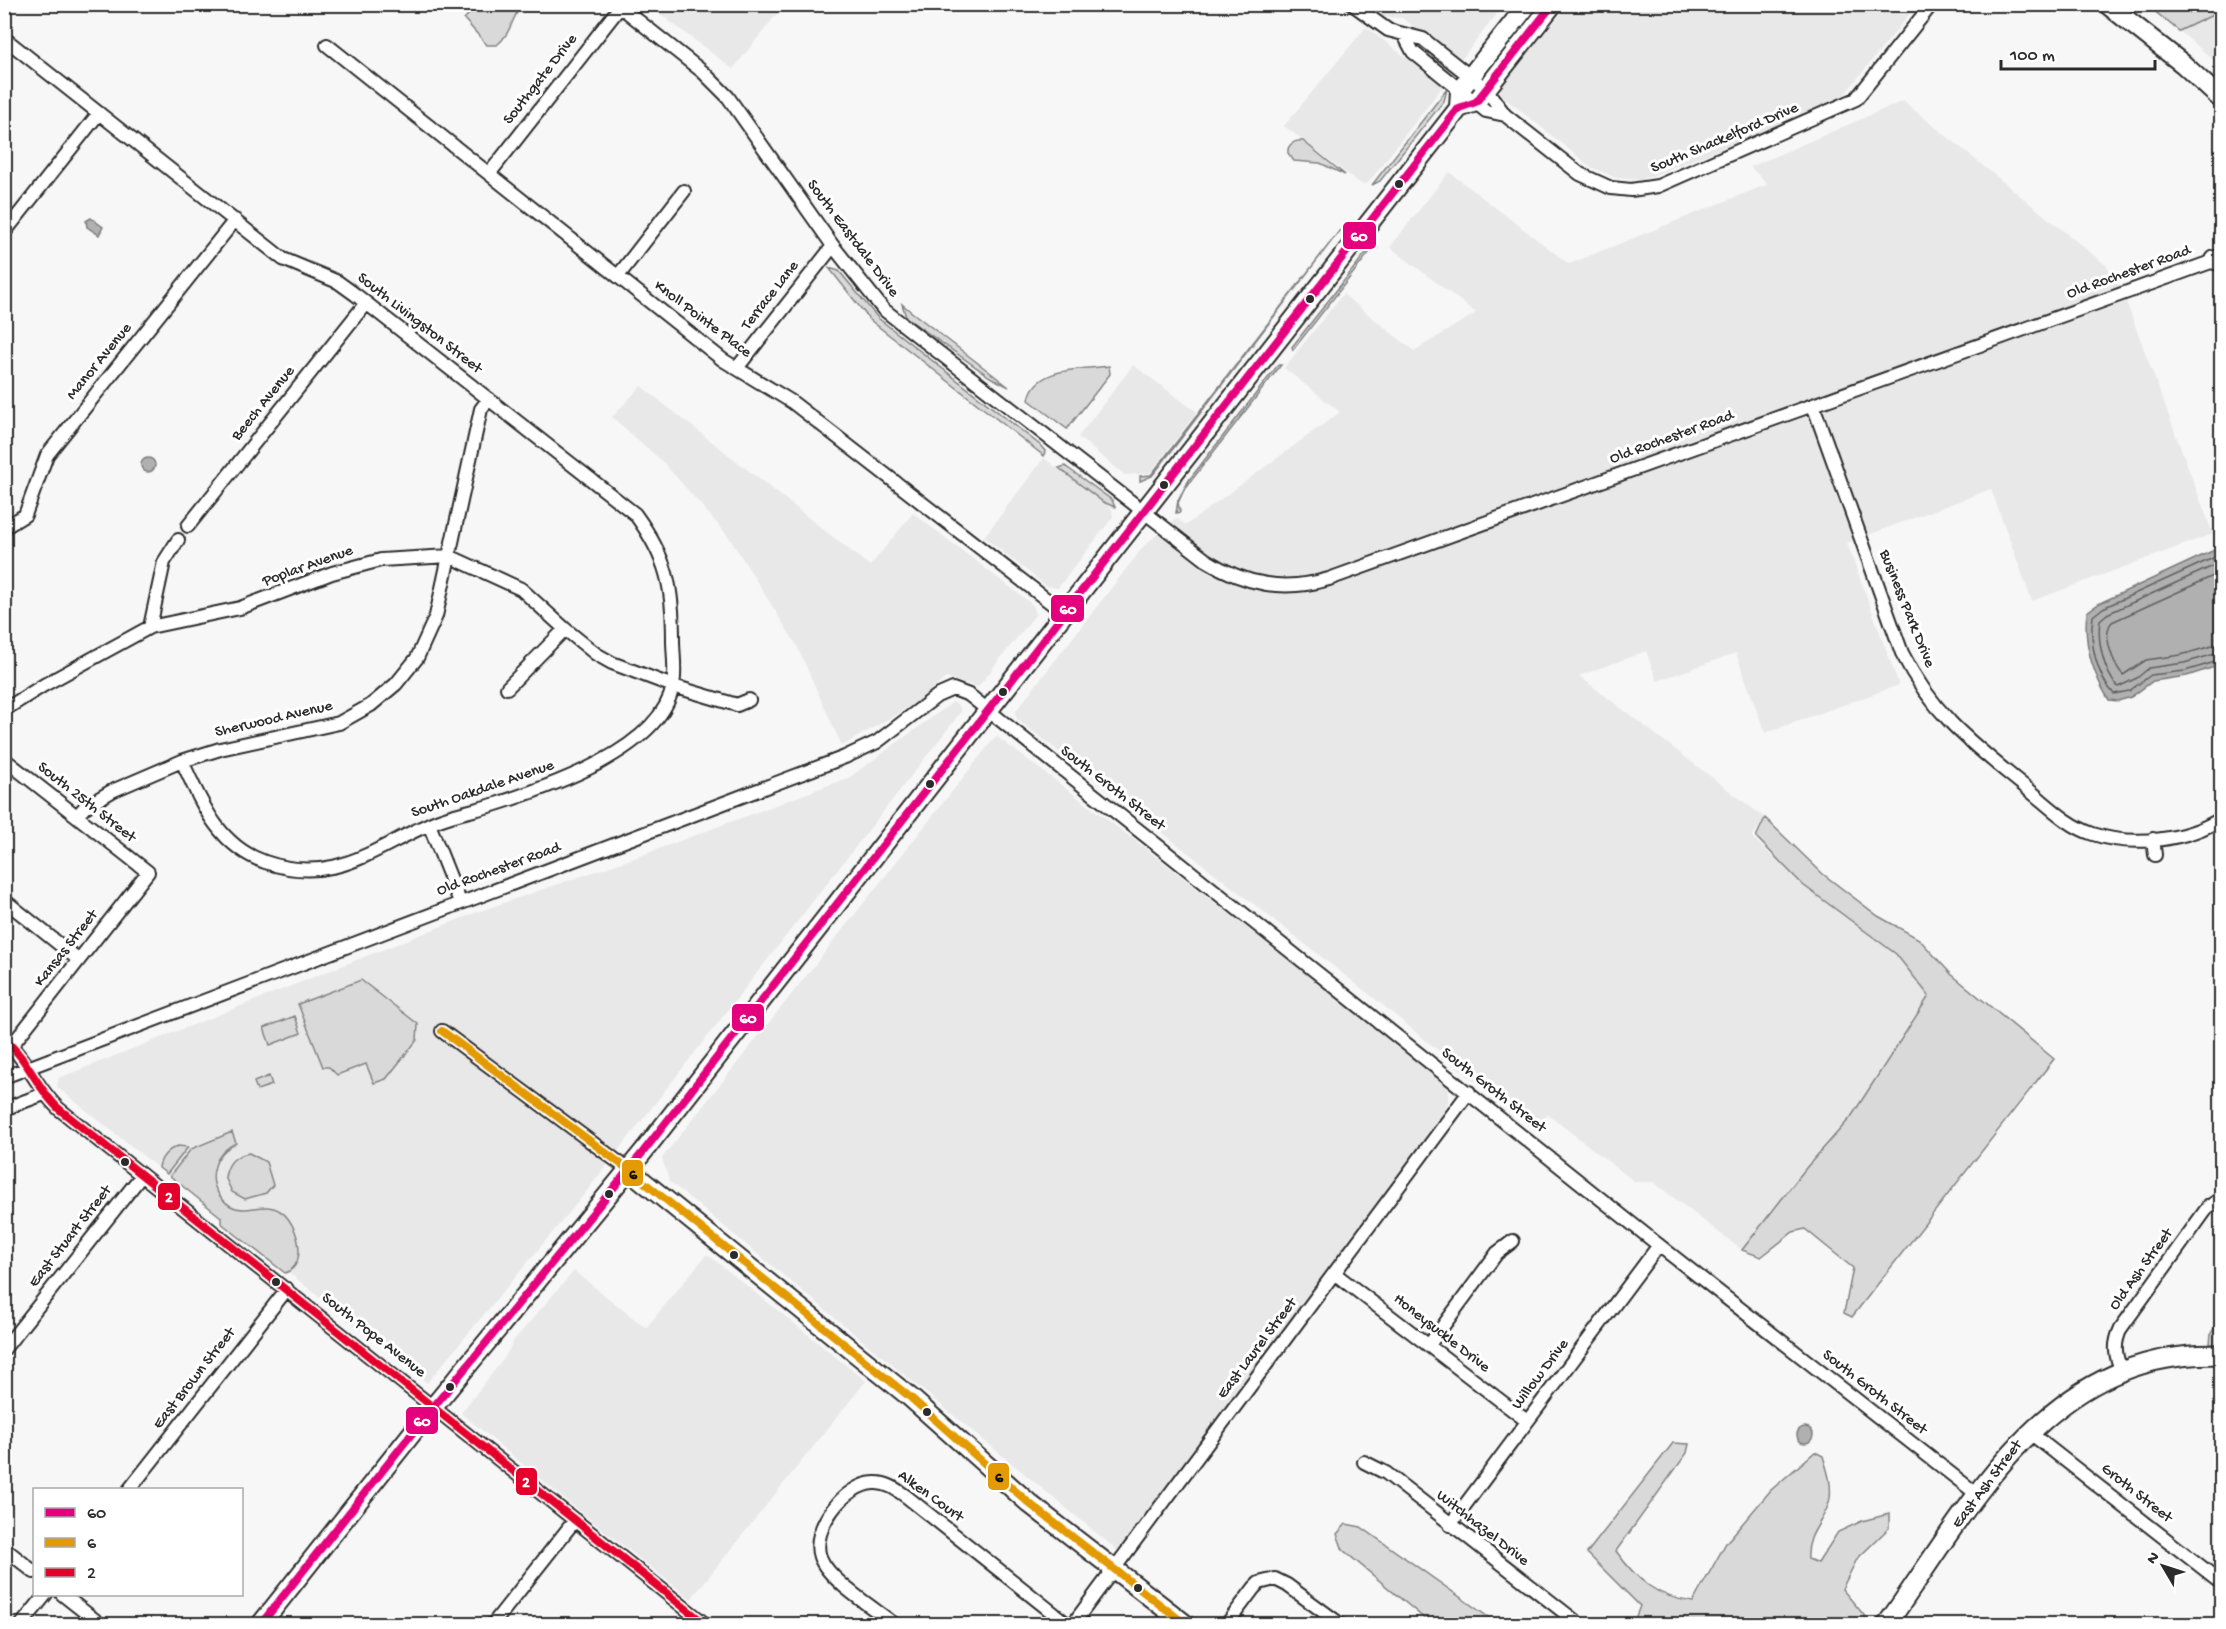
<svg xmlns="http://www.w3.org/2000/svg" width="2226" height="1629" font-family="'Gochi Hand',sans-serif">
  <style>
    .built { fill: #e8e8e8 }
    .green { fill: #d9d9d9; stroke: #828282; stroke-width: 1.5 }
    .water { fill: #b0b0b0; stroke: #7b7b7b; stroke-width: 1.5 }
    .lines { fill: none; stroke-linecap: round; stroke-linejoin: round }
    .shore { stroke: #606060; stroke-width: 1.5 }
    .street-casing { stroke: #2b2b2b; stroke-width: 16 }
    .secondary-casing { stroke: #2b2b2b; stroke-width: 22 }
    .street { stroke: #fff; stroke-width: 12 }
    .secondary { stroke: #fff; stroke-width: 18 }
    .bus-1-casing { stroke: #fff; stroke-width: 12 }
    .bus-2-casing { stroke: #fff; stroke-width: 12 }
    .bus-3-casing { stroke: #fff; stroke-width: 12 }
    .bus-1 { stroke: #e5007d; stroke-width: 8 }
    .bus-2 { stroke: #e39a04; stroke-width: 8 }
    .bus-3 { stroke: #e4002b; stroke-width: 8 }
    .bus-dot { fill: #2b2b2b; stroke: #fff; stroke-width: 2 }
    .labels { text-anchor: middle; dominant-baseline: central; stroke-width: 6; stroke-linejoin: round; paint-order: stroke }
    .street-label { font-size: 16px; fill: #2b2b2b; stroke: #fff }
    .line-badge { stroke: #fff; stroke-width: 2 }
    .badge-label { font-size: 16px; text-anchor: middle; font-weight: bold; fill: #fff }
    .pale-badge-label { font-size: 16px; text-anchor: middle; font-weight: bold; fill: #111 }
  </style>
  <rect width="100%" height="100%" fill="#f7f7f7"/>
  <filter id="ink" filterUnits="userSpaceOnUse"><feTurbulence type="fractalNoise" baseFrequency=".0167" numOctaves="2"/><feDisplacementMap in="SourceGraphic" scale="12" xChannelSelector="R" yChannelSelector="G"/><feConvolveMatrix kernelMatrix="1 2 1 2 8 2 1 2 1" color-interpolation-filters="sRGB"/></filter>
  <g filter="url(#ink)">
    <path class="built" d="M648,5H784L733,69Z
      M1363,5H1504L1460,61L1402,18L1381,17Z
      M1569,5H1917L1844,95L1761,133L1641,180L1616,178L1591,167L1501,95L1500,83Z
      M2221,11V66L2179,31Z
      M1366,27L1443,86L1368,183L1361,184L1284,126Z
      M1903,101L2107,266L2121,288L2213,534L2032,601L1991,489L1847,543L1899,685L1765,733L1736,653L1657,681L1646,651L1579,676L1765,818L1752,837L1803,885L1896,954L1929,996L1851,1117L1806,1168L1742,1250L1653,1182H1635L1547,1114L1535,1130L1379,1002L1017,719L1015,712L1144,546L1176,518L1186,525L1340,412L1284,368L1343,294L1414,351L1476,313L1390,247L1449,172L1569,264L1768,184L1750,167Z
      M1133,365L1197,412L1150,473L1125,475L1078,437Z
      M641,386L870,566L913,513L1033,605L1036,614L978,687L946,678L912,705L842,746L796,644L729,537L663,462L612,417Z
      M1044,458L1112,509L1113,517L1058,588L1046,586L984,537Z
      M953,702L959,705L961,712L578,1202L427,1383L57,1087L59,1078L480,911L637,857L850,777Z
      M996,736L1145,848L1449,1085L1448,1102L1441,1117L1209,1434L1134,1533L1117,1550L669,1181L662,1158Z
      M707,1254L866,1381L691,1599L574,1507L461,1413L505,1357L514,1340L574,1271L646,1328Z"/>
    <path class="green" d="M478,5H521C512,19 510,35 497,45H487L464,19Z
      M2147,5H2221V11L2179,31Z
      M1447,89L1444,101L1380,181L1372,185Z
      M1303,141L1344,174L1345,175L1320,163L1294,161L1288,153C1287,144 1295,140 1303,141Z
      M1340,230L1160,466L1152,476L1140,481V476L1151,475Z
      M1372,245L1377,248L1372,249L1293,350L1292,347Z
      M829,268L839,271L878,318L1040,445L1045,451L1044,456L870,320Z
      M902,304L909,310L1009,387L990,377L918,326L906,317Z
      M1278,365H1281L1184,490L1178,503L1180,512L1176,513L1178,500L1189,480Z
      M1109,366L1110,374L1067,429L1029,400C1034,366 1083,370 1109,366Z
      M1065,466L1112,500L1115,507L1103,502L1059,468Z
      M1765,818L1823,874L1878,916L1919,939L1951,974L2054,1059L1852,1317L1844,1313L1853,1268L1805,1229L1793,1232L1761,1257L1742,1250L1806,1168L1851,1117L1929,996L1896,954L1803,885L1756,837Z
      M361,980L418,1024L417,1040L386,1079L374,1083L366,1064L337,1075L329,1067H323L298,1004Z
      M295,1016L301,1033L270,1045L264,1028Z
      M269,1076L272,1085L257,1090L254,1082Z
      M232,1132L236,1143C226,1148 218,1155 215,1166C212,1175 213,1185 218,1193C237,1224 260,1198 280,1211C297,1221 310,1265 285,1273L221,1223V1217L170,1176L191,1149Z
      M178,1146L188,1147L167,1174L159,1168C160,1157 169,1149 178,1146Z
      M249,1153L266,1162L273,1185L266,1193L245,1199L232,1192L225,1177C228,1162 234,1156 249,1153Z
      M2221,1319V1344H2210L2211,1333Z
      M1673,1443L1689,1444L1687,1453L1616,1551C1637,1580 1656,1597 1693,1602L1726,1543L1771,1490L1815,1452L1823,1456C1827,1470 1832,1483 1830,1498C1827,1520 1806,1531 1808,1559L1818,1563L1838,1532L1862,1521L1889,1514V1528L1857,1559L1842,1589L1868,1620L1864,1624H1633L1640,1606L1587,1553Z
      M1346,1524L1361,1527L1498,1624H1431L1343,1550L1337,1534Z"/>
    <path class="water" d="M91,218L103,227L99,235L87,227L86,221Z
      M141 465a7 7 0 1 1 14 0a7 7 0 1 1-14 0Z
      M2221,547V665L2187,676L2153,681L2131,697L2118,701L2109,700C2092,672 2083,644 2087,612L2100,603Z
      M1797 1435a8 8 0 1 1 16 0a8 8 0 1 1-16 0Z"/>
    <g class="lines">
      <path class="shore" d="M2222,554L2103,608L2093,616C2089,641 2096,675 2114,694L2129,691L2151,675L2185,671L2222,660
        M2222,562L2107,614L2100,620C2097,640 2103,671 2118,687L2137,678L2149,668L2184,663L2222,652
        M2222,572L2112,622C2101,634 2114,665 2123,675L2146,660L2181,655L2222,643"/>
      <g class="street-casing">
        <path id="street" d="M617,4L703,72L728,97L833,246L883,309L1206,560C1245,585 1284,592 1329,579L2222,258
          M1352,4L1388,30L1423,39L1486,89L1505,115L1580,174L1611,188L1631,190L1658,186L1856,99L1932,4
          M1404,35L1413,52L1460,90L1486,111L1505,115
          M4,38L283,259L338,282L356,295L635,514C667,558 673,586 673,640C673,654 676,671 673,685C662,749 549,787 496,804C477,810 457,813 439,820C376,845 338,887 265,862C218,846 201,802 182,761
          M327,45L723,360L792,402L1064,613
          M489,174L620,7
          M4,233L99,113
          M618,276L684,191
          M737,368L833,246
          M1813,405L1902,653C1934,717 1975,746 2029,790C2049,806 2068,826 2093,834C2132,847 2187,841 2222,818
          M188,526L366,303
          M4,528L25,515L47,455L235,220
          M150,627L164,562L178,540
          M507,688L565,629
          M4,710L44,685L150,627L240,608L332,573L381,560L449,556L521,589L565,629L596,654L612,663L673,686L737,705L749,700
          M4,759L148,872L12,1045
          M77,816L85,807L112,791L182,761L220,749L339,723L371,705L396,684L417,658L436,616L481,409L489,399
          M429,824L460,902
          M2153,839L2155,855
          M4,900L79,960
          M442,1031L629,1170
          M4,1039C27,1059 37,1089 59,1109L705,1624
          M4,1077L845,757L877,742L937,696L953,689L969,695L1651,1239L1978,1495
          M4,1109L44,1094
          M1334,1273L1527,1421
          M1429,1345L1497,1253L1513,1241
          M4,1349L142,1175
          M2122,1372C2115,1355 2113,1345 2121,1328L2208,1207L2222,1198
          M2029,1432L2222,1583
          M1364,1462L1386,1473L1579,1624
          M129,1490L287,1289
          M1450,1525L1659,1245
          M4,1548L34,1572
          M62,1594L100,1624
          M22,1624L46,1594
          M493,1624L575,1520
          M894,1624C874,1608 829,1581 820,1557C810,1529 845,1484 874,1483C887,1482 897,1490 907,1497L1067,1624
          M1073,1624L1469,1092
          M1227,1624L1254,1588L1259,1583L1275,1579L1287,1585L1340,1624"/>
      </g>
      <g class="secondary-casing">
        <path id="secondary" d="M2107,4L2183,64L2222,100
          M1459,108L1460,90L1528,4
          M2215,260L2222,261
          M629,1170L911,1398L1030,1504L1185,1624
          M261,1624L421,1422L643,1152L1459,108L1476,102L1553,4
          M1887,1624C1973,1503 2049,1348 2222,1355"/>
      </g>
      <use href="#street" class="street"/>
      <use href="#secondary" class="secondary"/>
      <g class="bus-1-casing">
        <path id="bus-1" d="M261,1624L421,1422L643,1152L1459,108L1476,102L1553,4"/>
      </g>
      <g class="bus-2-casing">
        <path id="bus-2" d="M442,1031L629,1170L911,1398L1030,1504L1185,1624"/>
      </g>
      <g class="bus-3-casing">
        <path id="bus-3" d="M5,1040C28,1059 37,1089 59,1109L705,1624"/>
      </g>
      <use href="#bus-1" class="bus-1"/>
      <use href="#bus-2" class="bus-2"/>
      <use href="#bus-3" class="bus-3"/>
    </g>
  </g>
  <g class="bus-dot">
    <circle cx="1399" cy="184" r="5"/>
    <circle cx="1310" cy="299" r="5"/>
    <circle cx="1164" cy="485" r="5"/>
    <circle cx="1003" cy="692" r="5"/>
    <circle cx="930" cy="784" r="5"/>
    <circle cx="125" cy="1162" r="5"/>
    <circle cx="609" cy="1194" r="5"/>
    <circle cx="734" cy="1255" r="5"/>
    <circle cx="276" cy="1282" r="5"/>
    <circle cx="450" cy="1387" r="5"/>
    <circle cx="927" cy="1412" r="5"/>
    <circle cx="1138" cy="1588" r="5"/>
  </g>
  <g class="labels">
    <g class="street-label">
      <text transform="translate(541 80) rotate(-52)">Southgate Drive</text>
      <text transform="translate(1725 139) rotate(-23)">South Shackelford Drive</text>
      <text transform="translate(852 239) rotate(53)">South Eastdale Drive</text>
      <text transform="translate(2129 273) rotate(-20)">Old Rochester Road</text>
      <text transform="translate(771 296) rotate(-52)">Terrace Lane</text>
      <text transform="translate(702 320) rotate(37)">Knoll Pointe Place</text>
      <text transform="translate(419 324) rotate(38)">South Livingston Street</text>
      <text transform="translate(100 362) rotate(-51)">Manor Avenue</text>
      <text transform="translate(264 404) rotate(-51)">Beech Avenue</text>
      <text transform="translate(1672 438) rotate(-20)">Old Rochester Road</text>
      <text transform="translate(308 567) rotate(-20)">Poplar Avenue</text>
      <text transform="translate(1906 609) rotate(68)">Business Park Drive</text>
      <text transform="translate(274 720) rotate(-13)">Sherwood Avenue</text>
      <text transform="translate(1112 789) rotate(38)">South Groth Street</text>
      <text transform="translate(483 790) rotate(-19)">South Oakdale Avenue</text>
      <text transform="translate(86 803) rotate(38)">South 25th Street</text>
      <text transform="translate(499 870) rotate(-20)">Old Rochester Road</text>
      <text transform="translate(67 949) rotate(-52)">Kansas Street</text>
      <text transform="translate(1493 1091) rotate(38)">South Groth Street</text>
      <text transform="translate(71 1237) rotate(-52)">East Stuart Street</text>
      <text transform="translate(2142 1270) rotate(-54)">Old Ash Street</text>
      <text transform="translate(1441 1334) rotate(38)">Honeysuckle Drive</text>
      <text transform="translate(373 1336) rotate(38)">South Pope Avenue</text>
      <text transform="translate(1258 1349) rotate(-53)">East Laurel Street</text>
      <text transform="translate(1541 1375) rotate(-53)">Willow Drive</text>
      <text transform="translate(195 1379) rotate(-52)">East Brown Street</text>
      <text transform="translate(1874 1393) rotate(38)">South Groth Street</text>
      <text transform="translate(1988 1485) rotate(-53)">East Ash Street</text>
      <text transform="translate(2136 1494) rotate(38)">Groth Street</text>
      <text transform="translate(930 1497) rotate(36)">Alken Court</text>
      <text transform="translate(1482 1529) rotate(38)">Witchhazel Drive</text>
    </g>
  </g>
  <g class="line-badge">
    <rect x="1342" y="221" width="35" height="29" rx="6" fill="#e5007d"/>
    <rect x="1050" y="594" width="35" height="29" rx="6" fill="#e5007d"/>
    <rect x="731" y="1003" width="34" height="29" rx="6" fill="#e5007d"/>
    <rect x="621" y="1159" width="23" height="28" rx="6" fill="#e39a04"/>
    <rect x="157" y="1182" width="24" height="29" rx="6" fill="#e4002b"/>
    <rect x="405" y="1406" width="34" height="29" rx="6" fill="#e5007d"/>
    <rect x="987" y="1462" width="23" height="29" rx="6" fill="#e39a04"/>
    <rect x="515" y="1467" width="23" height="29" rx="6" fill="#e4002b"/>
  </g>
  <g class="badge-label">
    <text x="1359" y="241">60</text>
    <text x="1068" y="614">60</text>
    <text x="748" y="1023">60</text>
    <text x="169" y="1202">2</text>
    <text x="422" y="1426">60</text>
    <text x="526" y="1487">2</text>
  </g>
  <g class="pale-badge-label">
    <text x="633" y="1179">6</text>
    <text x="999" y="1482">6</text>
  </g>
  <rect width="2226" height="1629" fill="none" stroke="#fff" stroke-width="24"/>
  <rect x="12" y="12" width="2202" height="1605" fill="none" stroke="#2b2b2b" stroke-width="2" filter="url(#ink)"/>
  <rect x="33" y="1488" width="210" height="108" fill="#ffffff" stroke="#aaaaaa" stroke-width="1.5"/>
  <rect x="45" y="1508" width="30" height="9" fill="#e5007d" stroke="#aaaaaa" stroke-width="1.5"/>
  <text x="87" y="1518" font-size="18" fill="#2b2b2b">60</text>
  <rect x="45" y="1538" width="30" height="9" fill="#e39a04" stroke="#aaaaaa" stroke-width="1.5"/>
  <text x="87" y="1548" font-size="18" fill="#2b2b2b">6</text>
  <rect x="45" y="1568" width="30" height="9" fill="#e4002b" stroke="#aaaaaa" stroke-width="1.5"/>
  <text x="87" y="1578" font-size="18" fill="#2b2b2b">2</text>
  <g transform="translate(2163 1566) rotate(309)" stroke="#ffffff" stroke-width="4.5" paint-order="stroke">
  <path d="M0-4.5L10 22L0 15L-10 22Z" fill="#2b2b2b"/>
  <text y="-9" font-size="16" font-weight="bold" text-anchor="middle" fill="#2b2b2b">N</text>
  </g>
  <path d="M2001 60v9h154v-9" fill="none" stroke="#2b2b2b" stroke-width="3"/>
  <text x="2010" y="60" font-size="18" fill="#2b2b2b" stroke="#ffffff" stroke-width="4.5" paint-order="stroke">100 m</text>
</svg>
